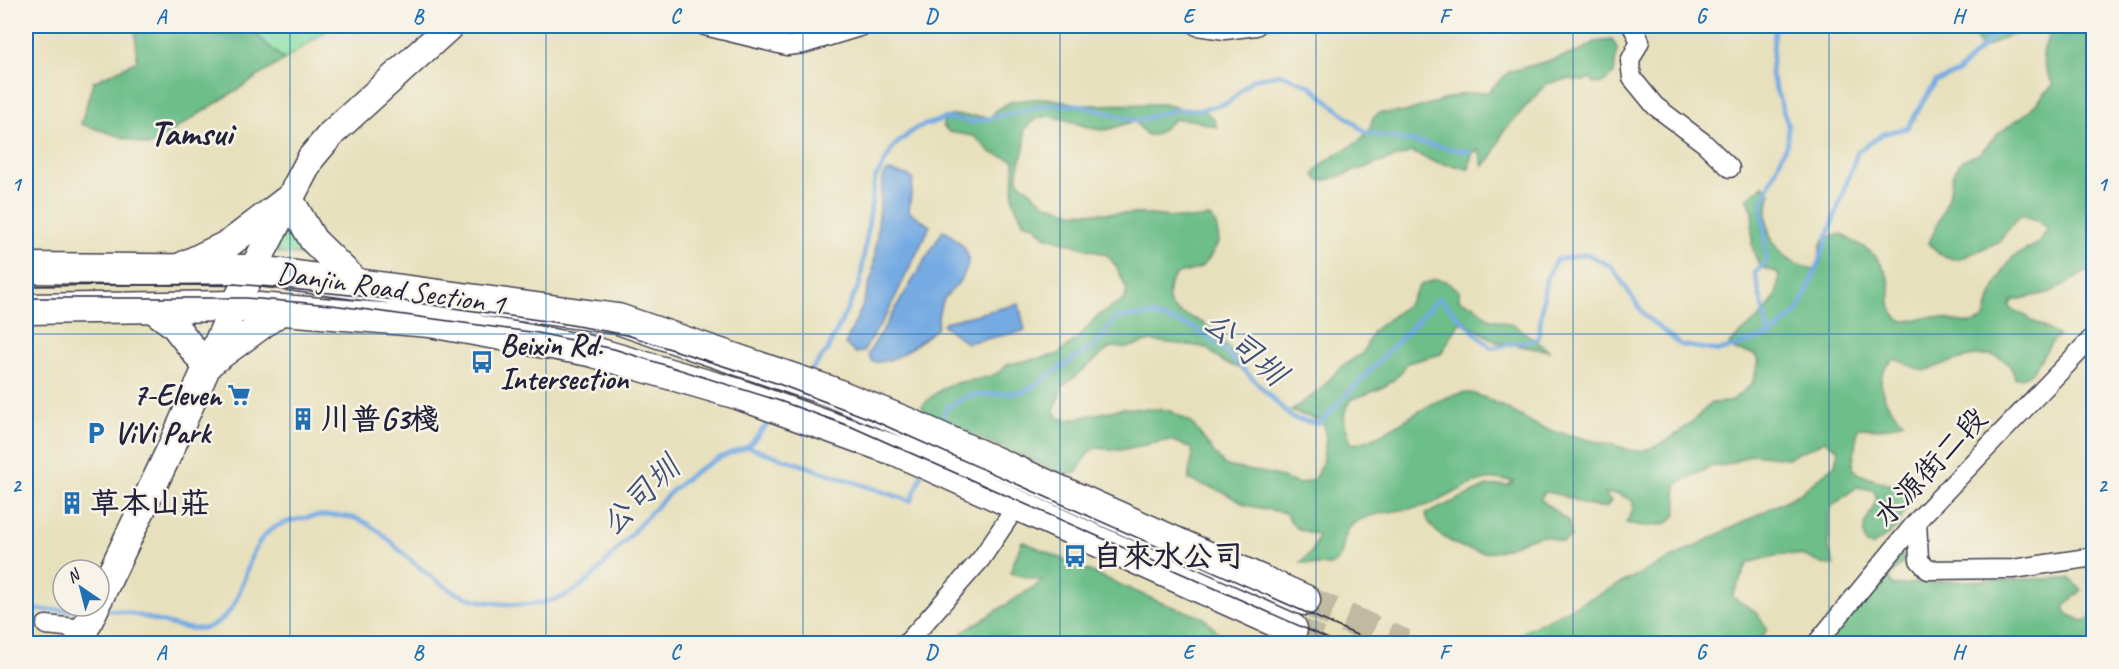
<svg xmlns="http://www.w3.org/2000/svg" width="2119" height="669" font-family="Caveat,'LXGW WenKai TC',sans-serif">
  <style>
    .green { fill: #87dfa3; stroke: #54806f; stroke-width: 1.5 }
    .forest { fill: #6dbe89; stroke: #487062; stroke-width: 1.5 }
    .water { fill: #74aae2; stroke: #4b668e; stroke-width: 1.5 }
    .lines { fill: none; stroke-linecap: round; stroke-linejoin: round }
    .stream { stroke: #74aae2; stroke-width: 4.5 }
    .primary-tunnel { stroke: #c0baa2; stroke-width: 30; stroke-dasharray: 30 15; stroke-linecap: butt }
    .minor-casing { stroke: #403e4e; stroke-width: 21 }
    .secondary-casing { stroke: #403e4e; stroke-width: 30 }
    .primary-casing { stroke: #403e4e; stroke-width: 33 }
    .minor { stroke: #fff; stroke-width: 18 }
    .secondary { stroke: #fff; stroke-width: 27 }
    .primary { stroke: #fff; stroke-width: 30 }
    .tram { stroke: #22223b; stroke-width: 1.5 }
    .grid { fill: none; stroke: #1f6fb2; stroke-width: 1.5; stroke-opacity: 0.55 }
    .labels { text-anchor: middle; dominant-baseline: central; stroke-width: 5; stroke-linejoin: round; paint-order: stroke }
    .street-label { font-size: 30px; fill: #22223b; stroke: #f7f3e8 }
    .poi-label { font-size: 30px; font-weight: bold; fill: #22223b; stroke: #f7f3e8; text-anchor: start }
    .water-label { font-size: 32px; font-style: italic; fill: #3f5275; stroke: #f7f3e8 }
    .district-label { font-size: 36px; font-weight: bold; fill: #22223b; stroke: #f7f3e8 }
    .neatline { fill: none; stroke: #1f6fb2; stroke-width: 2 }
    .grid-label { font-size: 20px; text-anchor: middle; font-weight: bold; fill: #1f6fb2 }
  </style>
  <rect width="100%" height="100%" fill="#f7f3e8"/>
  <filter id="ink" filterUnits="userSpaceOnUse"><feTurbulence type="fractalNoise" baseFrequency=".0167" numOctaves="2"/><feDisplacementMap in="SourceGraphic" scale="12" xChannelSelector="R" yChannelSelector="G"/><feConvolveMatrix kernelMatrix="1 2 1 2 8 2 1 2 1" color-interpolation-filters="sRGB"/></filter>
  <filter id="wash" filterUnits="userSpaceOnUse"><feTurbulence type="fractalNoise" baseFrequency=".008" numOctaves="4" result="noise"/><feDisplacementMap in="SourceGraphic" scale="24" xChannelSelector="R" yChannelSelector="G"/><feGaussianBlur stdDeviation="1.35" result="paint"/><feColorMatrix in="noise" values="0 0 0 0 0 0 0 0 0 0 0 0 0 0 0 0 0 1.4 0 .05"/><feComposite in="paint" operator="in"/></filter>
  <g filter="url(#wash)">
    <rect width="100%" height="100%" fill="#e7e0bc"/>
    <path class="green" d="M247,26H333L284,60Z
      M289,214L294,231L310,256L276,253Z"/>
    <path class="forest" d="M135,26H247L284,60L149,146L81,124L93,82L137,61Z
      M1973,26H2046L2007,36L1986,47L1978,44Z
      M2054,26H2093V268L2051,292L2012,301L2009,307L2059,336C2039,350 2039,380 2015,378C2005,335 1949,364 1923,371L1895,359C1868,377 1885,406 1904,422L1881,429L1858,428L1852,468C1866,482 1894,481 1912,496L1897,528L1872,546L1866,544C1858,525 1872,515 1877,498L1873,490L1857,487L1832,506L1829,514V548L1834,565C1822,567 1818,561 1807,557C1788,550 1766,558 1748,563L1732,597L1755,611L1767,628L1764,636L1749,642L1512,643L1525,631L1799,494L1835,465L1838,449L1825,441L1787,458L1753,454L1726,465L1709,467L1677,484C1674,494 1679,503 1676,513C1671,530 1639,526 1626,523L1633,509V501L1619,494H1604L1611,501L1606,507C1584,509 1567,493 1545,492L1540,499L1569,522L1571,537L1563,542C1555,541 1549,535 1541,536C1525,537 1510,550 1493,552C1472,556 1429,536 1426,514L1487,486L1508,485L1514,481C1506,480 1495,478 1487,480C1466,483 1447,499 1428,505C1408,511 1373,511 1356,522C1330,539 1361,577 1301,562L1313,550L1318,535L1296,528L1285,513L1246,505L1223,492L1189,480C1187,468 1195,460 1192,448L1170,440L1120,450L1095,448L1088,453L1076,473H1061L924,414L922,406C929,399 940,389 949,385C969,378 994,382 1008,364L1057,355L1080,336L1096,317L1125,299L1127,290L1116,266L1107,255L1045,236L1033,224L1024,223L1013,201L1014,160L992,153L974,136L949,132L943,126L944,119L952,115L991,117L996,110L1012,101L1047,98L1082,105L1163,104L1182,109L1201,108L1214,119L1217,127L1193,120L1175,119L1155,135H1147L1135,122C1124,122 1114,130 1103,130C1075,129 1046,100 1024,130C1029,148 1016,163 1018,181L1046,204L1072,212L1142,214L1189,219L1210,217L1216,224L1219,241C1214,250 1209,261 1201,267C1192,274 1178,269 1172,280C1168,287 1167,301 1172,307C1180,316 1192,316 1201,322C1220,334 1232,351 1245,370L1225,363L1206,348L1198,346L1150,341L1126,348L1111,347L1062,387L1054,411L1059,418L1069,420L1124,408L1168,410L1191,422L1223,464L1230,467L1271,474L1299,484L1314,479L1322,464L1326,440L1324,425L1319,420L1290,411L1319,391L1342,366L1363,353L1373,331L1408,304L1420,285L1436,279L1445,281L1459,291V300L1475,306L1488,318L1514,325L1550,351L1496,342L1464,321L1458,325L1441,354L1407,363C1395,386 1375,391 1352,399C1339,413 1345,428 1352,444C1390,440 1429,393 1469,393C1482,393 1524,418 1538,426C1549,432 1569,434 1582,438C1594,442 1605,443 1617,446C1623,447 1628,451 1635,451C1662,451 1693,422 1711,403L1730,402L1752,384L1759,361L1754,354L1734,350L1729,344C1748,325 1784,306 1778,273L1761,267C1742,240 1761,219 1747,199L1763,185L1770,192C1770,200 1767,207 1767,215C1766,244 1786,265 1814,269L1820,263V246L1825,238L1842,234C1854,244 1870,247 1879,261C1883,267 1890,278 1890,286C1890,297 1888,309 1896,317C1905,326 1920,317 1932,317C1949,317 1969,330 1985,318L1991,295L2004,270L2013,257L2039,243L2048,229L2034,219L2020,215L1998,242L1960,259H1953L1939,254L1929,243L1948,200L1953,175L1962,160L1979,154L2000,132L2027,113L2053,85C2039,57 2040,53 2054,26Z
      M1612,40L1617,48L1614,73L1602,83L1595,84L1590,78L1583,81L1568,79L1546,84L1503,132L1493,155L1483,167L1479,150L1472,153L1469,169L1434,162L1412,152L1331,179L1320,181L1314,175C1329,148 1370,149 1372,119L1379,113L1405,112L1462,94L1488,92L1509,72L1579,52L1595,42Z
      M1022,541L1157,601L1204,618L1228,643H946L1043,581L1010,573Z
      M1900,552L1905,559L1889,578L1893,586L1924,582L2069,578L2082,590L2064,606L2067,614L2083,621L2093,618V643L1808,644Z"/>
    <path class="water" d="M888,171L908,175L913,180L909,211L930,226L887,314L863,352L855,353L845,344L862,307L873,273L883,176Z
      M943,230C966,245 978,257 958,283C954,289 946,294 943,301C938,309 938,319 937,328C920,341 895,365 872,362L868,354Z
      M1019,304L1025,331L967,343L943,325L945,322Z"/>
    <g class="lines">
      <path class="stream" d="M1769,336L1797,313L1814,275L1858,151L1883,134L1907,128L1936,81L1957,73L1998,31L2000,26
        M808,374L827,351L860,283L875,179L894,146L916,128L946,118L973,122L1049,105H1079L1137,121L1174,110L1202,109L1228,103L1253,79L1280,74L1309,85L1366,133L1470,152
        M939,427L947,407L968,396L1024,392L1098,343L1116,318L1153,315L1195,328L1223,349L1292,418L1319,424L1439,298L1491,348L1538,339L1546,279L1556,260L1587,254L1612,267L1645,316L1681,345L1719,351L1769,336L1755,273L1767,261L1762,203L1788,141V125L1771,75L1775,26
        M748,447L773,417
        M26,607L31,610H79
        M109,610C138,610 185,636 209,627C248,612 240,558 267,533C275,525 289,521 300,519C315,515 338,514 354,518C375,524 389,541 405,555C419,568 435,580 451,590C478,606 533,609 562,597C586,587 599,570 616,551C658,505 686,465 748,447L911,501L922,474"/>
    </g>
  </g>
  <g filter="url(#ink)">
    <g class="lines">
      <path class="primary-tunnel" d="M1305,600L1404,644
        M1292,629L1324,644"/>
      <g class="minor-casing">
        <path id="minor" d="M705,26L787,46L804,44L863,26
          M1197,26L1225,30L1256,26
          M1632,26L1640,41L1630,61L1632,78L1655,106L1704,143L1730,168
          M1917,521L1919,560L1928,570L2013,569L2094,557
          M46,625L85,629
          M906,644L981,559L1018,504
          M1816,644L1917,521L2094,336"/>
      </g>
      <g class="secondary-casing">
        <path id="secondary" d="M180,267L230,243L289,198L313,240L357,283
          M151,308L174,325L206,366
          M210,363L281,311
          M99,599L170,450L234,306L311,158L332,133L450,26
          M78,644L96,606"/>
      </g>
      <g class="primary-casing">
        <path id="primary" d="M26,268L252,270L618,319L829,391L910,424L1305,600
          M26,309L234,306L430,322L590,351L738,394L902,453L1292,629"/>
      </g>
      <use href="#minor" class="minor"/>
      <use href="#secondary" class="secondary"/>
      <use href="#primary" class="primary"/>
      <path class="tram" d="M26,286L233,284L272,287L389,299L560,323L627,335L776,383L870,419L1377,644
        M26,298H246L332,305L538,333L614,349L780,401L852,427L1340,644"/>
    </g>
  </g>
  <path class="grid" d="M290,26V644M546,26V644M803,26V644M1060,26V644M1316,26V644M1573,26V644M1829,26V644M26,334H2094"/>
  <defs>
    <g id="bus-bare" transform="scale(1.8)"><path d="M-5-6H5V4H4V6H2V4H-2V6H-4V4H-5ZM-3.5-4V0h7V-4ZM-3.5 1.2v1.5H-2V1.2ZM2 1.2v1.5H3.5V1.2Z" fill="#1f6fb2" stroke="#f7f3e8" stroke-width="2.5" paint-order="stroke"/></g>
    <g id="supermarket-bare" transform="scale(1.8)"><path d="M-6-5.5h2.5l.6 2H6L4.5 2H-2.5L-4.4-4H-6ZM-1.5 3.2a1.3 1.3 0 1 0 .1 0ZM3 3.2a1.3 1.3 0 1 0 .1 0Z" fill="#1f6fb2" stroke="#f7f3e8" stroke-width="2.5" paint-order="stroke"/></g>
    <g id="building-bare" transform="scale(1.8)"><path d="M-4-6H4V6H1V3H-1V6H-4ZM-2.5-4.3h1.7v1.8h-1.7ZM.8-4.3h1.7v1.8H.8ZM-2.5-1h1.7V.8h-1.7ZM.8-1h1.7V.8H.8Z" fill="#1f6fb2" stroke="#f7f3e8" stroke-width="2.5" paint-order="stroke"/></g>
    <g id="parking-bare" transform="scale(1.8)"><path d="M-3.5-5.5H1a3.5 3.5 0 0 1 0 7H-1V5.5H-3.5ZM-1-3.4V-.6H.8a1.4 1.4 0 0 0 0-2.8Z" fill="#1f6fb2" stroke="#f7f3e8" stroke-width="2.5" paint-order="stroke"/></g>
  </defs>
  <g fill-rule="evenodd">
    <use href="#bus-bare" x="482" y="362"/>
    <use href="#supermarket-bare" x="239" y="395"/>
    <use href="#building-bare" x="303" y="419"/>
    <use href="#parking-bare" x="96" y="433"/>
    <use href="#building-bare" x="72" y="503"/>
    <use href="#bus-bare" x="1075" y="556"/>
  </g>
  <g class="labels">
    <g class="street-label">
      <text transform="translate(391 288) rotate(8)">Danjin Road Section 1</text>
      <text transform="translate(1930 467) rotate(-47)">水源街二段</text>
    </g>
    <g class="poi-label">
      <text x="500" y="345">Beixin Rd.<tspan x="500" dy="34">Intersection</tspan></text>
      <text x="221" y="395" text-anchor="end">7-Eleven</text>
      <text x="321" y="419">川普G3棧</text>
      <text x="114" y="433">ViVi Park</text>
      <text x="90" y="503">草本山莊</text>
      <text x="1093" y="556">自來水公司</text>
    </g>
    <g class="water-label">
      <text transform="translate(1245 348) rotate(40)">公司圳</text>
      <text transform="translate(640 496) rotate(-45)">公司圳</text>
    </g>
    <g class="district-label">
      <text x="191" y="133">Tamsui</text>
    </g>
  </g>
  <rect width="2119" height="669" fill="none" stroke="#f7f3e8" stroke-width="66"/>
  <g transform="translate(81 588) rotate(325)"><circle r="28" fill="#f7f3e8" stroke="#a29fa3" stroke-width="1.5"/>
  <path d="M0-4.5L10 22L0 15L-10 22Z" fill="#1f6fb2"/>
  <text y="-9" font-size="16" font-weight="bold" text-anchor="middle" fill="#22223b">N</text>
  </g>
  <rect x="33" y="33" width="2053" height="603" class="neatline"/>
  <g class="grid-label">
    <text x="161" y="23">A</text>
    <text x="418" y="23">B</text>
    <text x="675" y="23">C</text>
    <text x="931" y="23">D</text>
    <text x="1188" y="23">E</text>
    <text x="1444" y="23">F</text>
    <text x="1701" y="23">G</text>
    <text x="1958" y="23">H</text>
    <text x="16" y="191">1</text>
    <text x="2102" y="191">1</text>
    <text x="16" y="492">2</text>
    <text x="2102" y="492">2</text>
    <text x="161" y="659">A</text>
    <text x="418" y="659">B</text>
    <text x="675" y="659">C</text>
    <text x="931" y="659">D</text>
    <text x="1188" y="659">E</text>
    <text x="1444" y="659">F</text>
    <text x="1701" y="659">G</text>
    <text x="1958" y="659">H</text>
  </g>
</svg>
